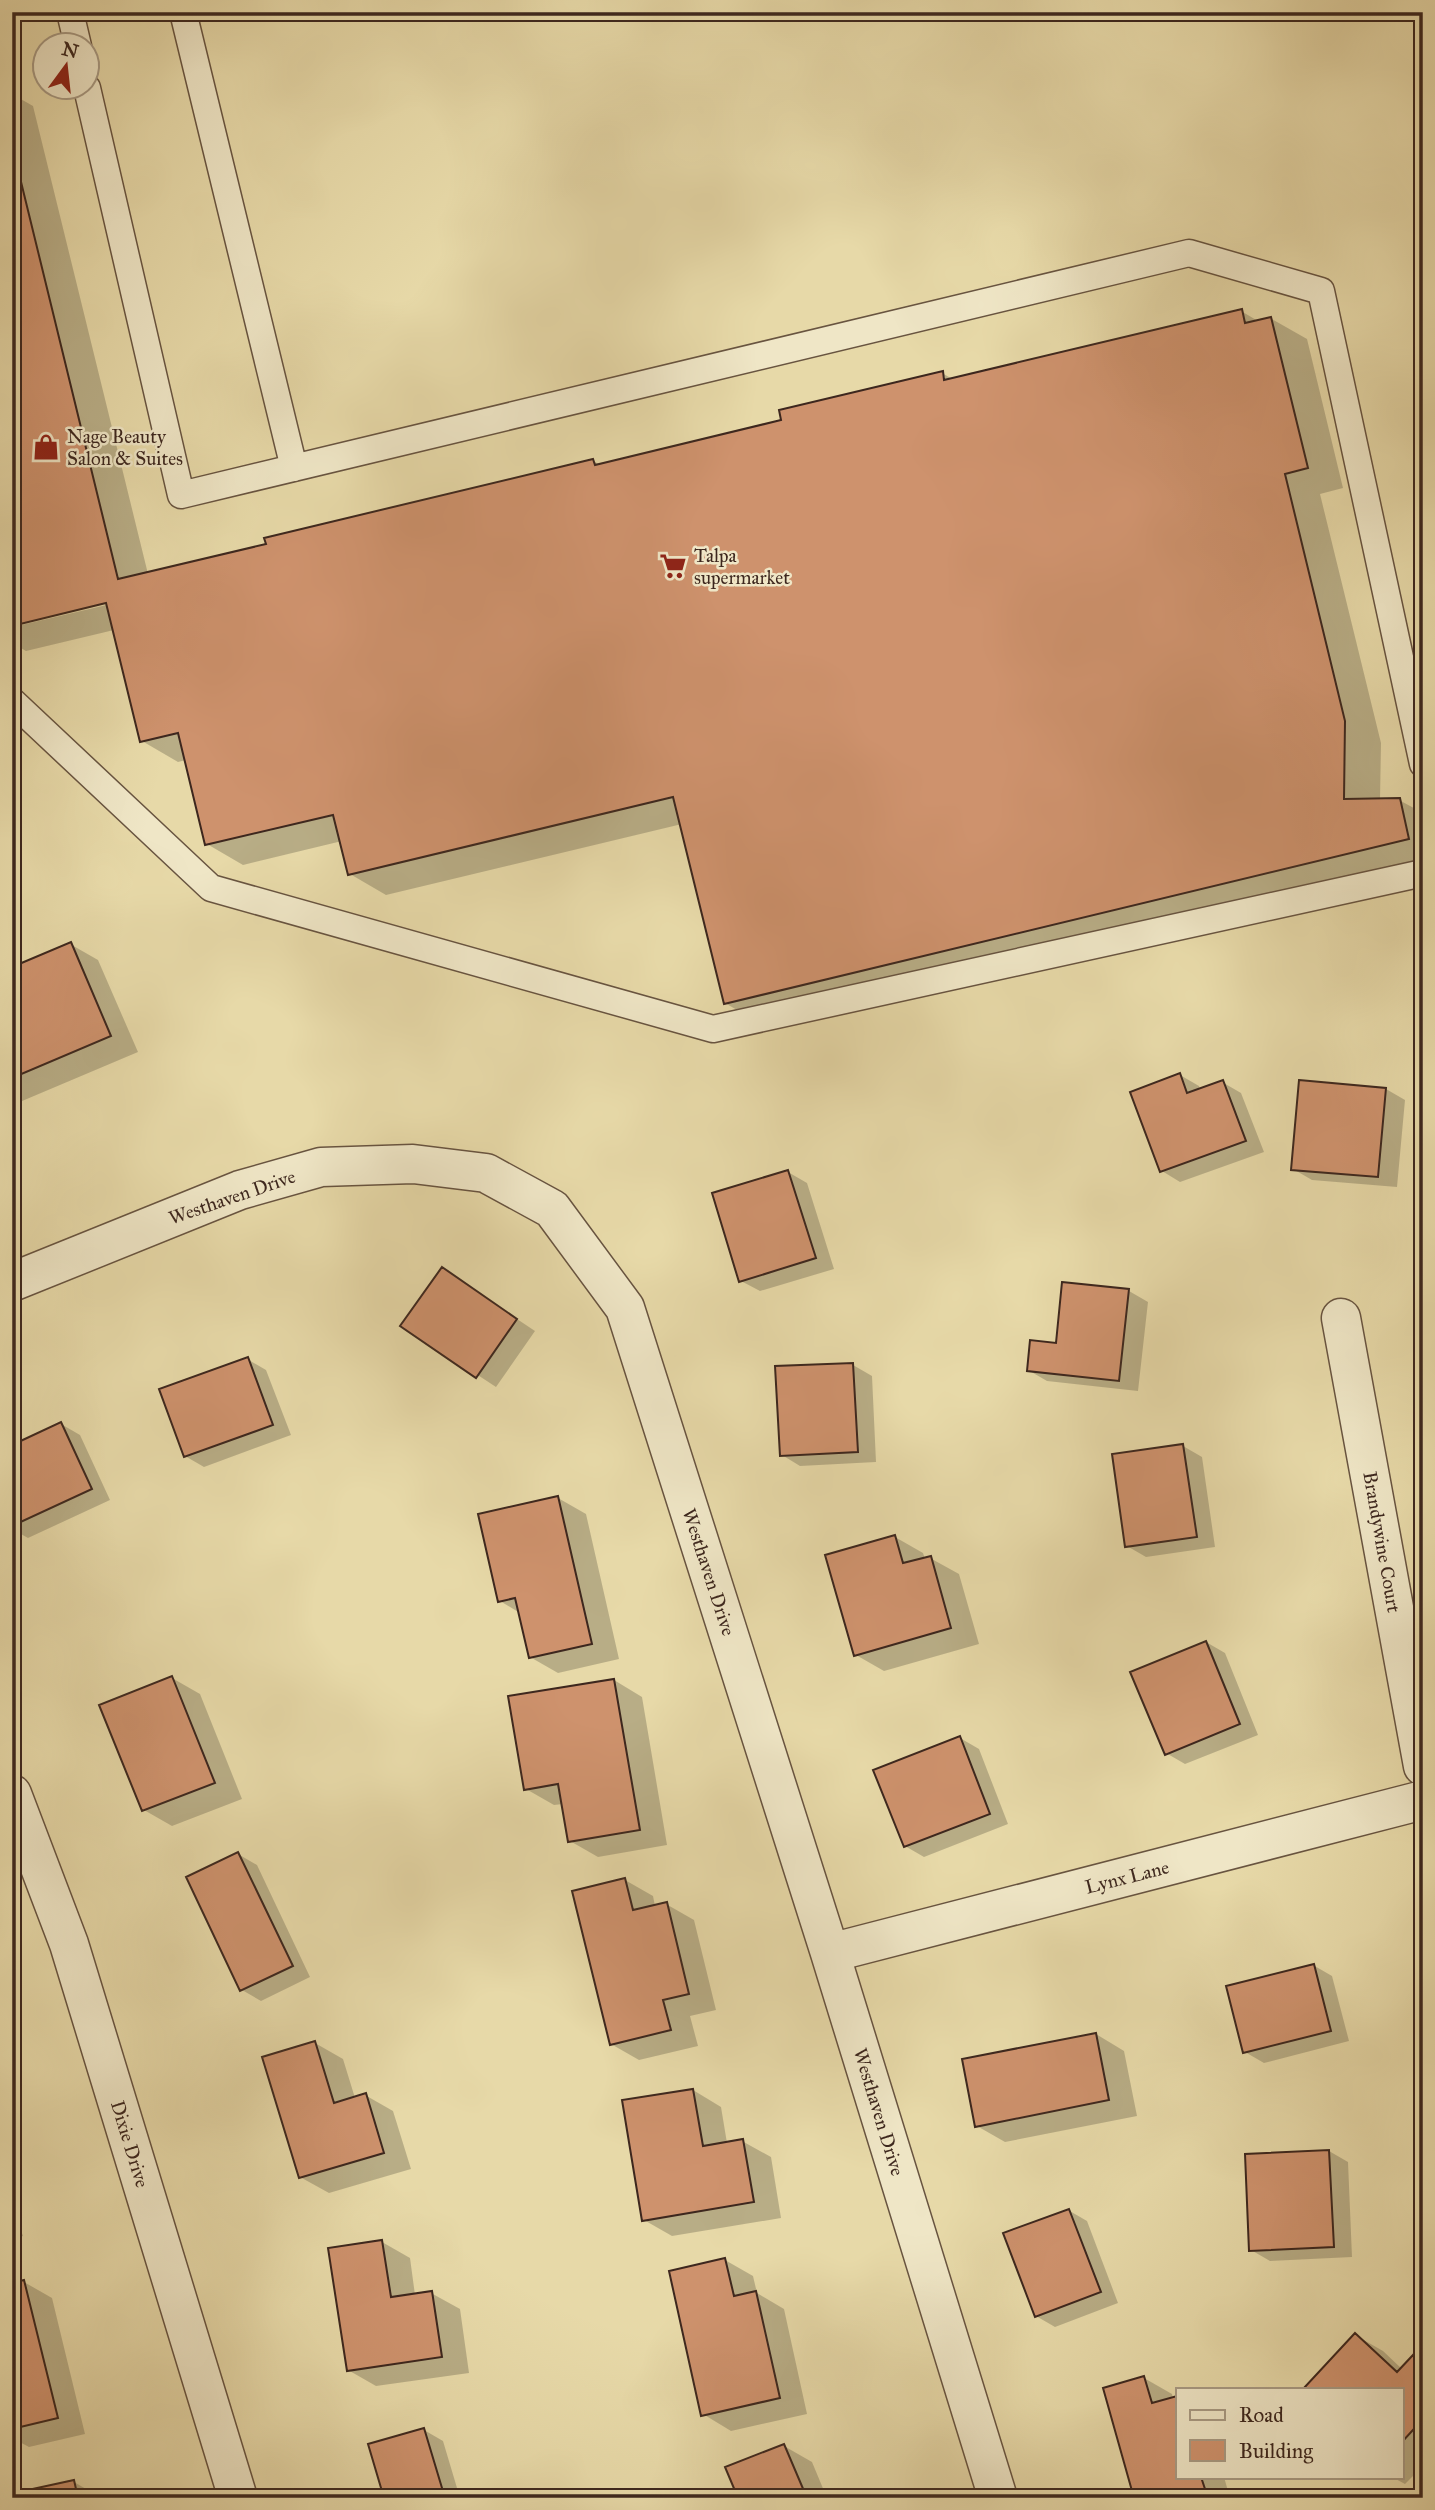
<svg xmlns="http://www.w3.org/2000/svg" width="1435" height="2510" font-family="'IM FELL Great Primer',serif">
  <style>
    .shadow { fill: #0003; fill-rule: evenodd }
    .building { fill: #ce926d; stroke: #3d271e; stroke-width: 2 }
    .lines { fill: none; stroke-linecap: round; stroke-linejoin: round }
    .service-casing { stroke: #685440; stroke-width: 29 }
    .minor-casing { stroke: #685440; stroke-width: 41 }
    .service { stroke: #efe6c6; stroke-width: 26 }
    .minor { stroke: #efe6c6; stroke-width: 38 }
    .labels { text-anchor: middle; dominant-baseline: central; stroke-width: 5; stroke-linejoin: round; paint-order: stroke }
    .poi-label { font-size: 19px; fill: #3d271e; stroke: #efe6c6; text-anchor: start }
    .street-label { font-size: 19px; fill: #3d271e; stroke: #efe6c6 }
  </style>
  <rect width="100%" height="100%" fill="#e7d9a8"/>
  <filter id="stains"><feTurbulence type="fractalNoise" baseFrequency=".00286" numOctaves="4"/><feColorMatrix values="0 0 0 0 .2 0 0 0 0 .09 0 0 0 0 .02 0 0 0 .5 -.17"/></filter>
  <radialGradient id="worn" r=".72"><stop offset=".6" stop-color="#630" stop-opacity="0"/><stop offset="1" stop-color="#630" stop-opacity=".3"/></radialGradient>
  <path class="shadow" d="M12,94L33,106L148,574L268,545L593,461L601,465L783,421L942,373L954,380L1241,311L1258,321L1270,318L1307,339L1343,488L1320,494L1381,743L1380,800H1399L1423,813V865L761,1024L725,1003L682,824L386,895L350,874L342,841L243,865L207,844L186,760L178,762L142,741L114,630L26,651L12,643ZM114,599L115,603L17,626V623Z
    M70,944L98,960L138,1052L15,1104L12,1103V969Z
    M1180,1075L1199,1086L1200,1090L1222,1082L1241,1093L1264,1152L1180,1182L1162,1171Z
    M1386,1089L1405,1100L1397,1187L1312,1180L1293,1169Z
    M788,1172L807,1183L834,1269L760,1291L741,1281Z
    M442,1269L535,1331L496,1387L403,1326Z
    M1064,1284L1129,1291L1148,1302L1138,1391L1047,1381L1028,1370L1057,1345Z
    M247,1359L266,1370L291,1435L204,1467L185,1456Z
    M853,1365L872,1376L876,1462L800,1466L782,1455Z
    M61,1424L80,1435L110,1500L28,1538L12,1529V1447Z
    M1183,1446L1202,1457L1215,1547L1146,1557L1127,1546Z
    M558,1498L586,1514L619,1659L558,1673L530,1657L520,1613L500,1601Z
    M895,1537L923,1553L925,1559L930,1558L959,1574L979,1644L884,1671L856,1655Z
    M1206,1642L1225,1653L1258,1735L1185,1764L1166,1753Z
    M172,1678L200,1694L242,1799L172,1826L144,1810Z
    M614,1680L642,1697L667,1845L598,1857L570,1841L563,1804L554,1805L526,1789Z
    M960,1738L979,1749L1008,1824L924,1857L905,1846Z
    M238,1854L257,1865L310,1977L261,2001L242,1990Z
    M625,1880L653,1896L655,1906L666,1904L694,1920L716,2010L690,2016L698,2046L639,2060L611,2044Z
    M1313,1965L1332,1976L1349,2041L1264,2063L1245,2052Z
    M1096,2034L1124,2051L1137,2116L1005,2142L977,2126Z
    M315,2043L343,2059L355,2098L365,2095L393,2111L411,2169L329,2193L300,2177Z
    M693,2090L721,2107L727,2143L742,2141L771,2157L781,2218L672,2236L644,2220Z
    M1329,2151L1348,2162L1352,2257L1270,2261L1251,2250Z
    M12,2205L23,2236L12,2240Z
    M1068,2210L1087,2221L1118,2303L1055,2327L1036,2316Z
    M382,2242L410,2258L415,2295L431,2293L460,2309L469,2373L376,2386L348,2370Z
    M725,2260L753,2276L757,2293L784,2309L807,2414L731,2431L703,2414Z
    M24,2282L52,2298L85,2434L29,2447L12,2438V2285Z
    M1355,2335L1383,2351L1402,2369L1413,2357L1423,2363V2466L1405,2484L1392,2477H1402V2389H1305Z
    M1144,2378L1172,2394L1173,2399L1178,2398V2477H1224L1230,2498H1136Z
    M424,2430L443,2441L460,2498H386Z
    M784,2446L812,2462L827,2498H740Z
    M74,2482L93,2493L94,2498H17Z"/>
  <path class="building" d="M12,145L118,579L266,544L264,538L593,459L595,465L781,420L779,410L943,371L944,380L1242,309L1245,323L1271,317L1308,468L1285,474L1345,721L1344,799L1400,798L1409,839L724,1004L673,797L348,875L333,815L205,845L178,733L140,742L106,603L12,626Z
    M71,942L111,1036L12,1078V967Z
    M1180,1073L1187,1093L1223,1080L1246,1141L1160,1172L1130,1092Z
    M1299,1080L1386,1088L1378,1177L1291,1170Z
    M788,1170L816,1258L739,1282L712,1193Z
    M442,1267L517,1319L476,1378L400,1326Z
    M1062,1282L1129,1289L1119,1381L1027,1371L1030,1340L1056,1343Z
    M248,1357L273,1425L184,1457L159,1389Z
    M853,1363L858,1452L780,1456L775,1366Z
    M61,1422L92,1489L12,1526V1445Z
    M1183,1444L1197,1537L1125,1547L1112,1454Z
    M558,1496L592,1644L529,1658L515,1598L498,1602L478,1514Z
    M895,1535L903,1563L931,1556L951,1628L854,1656L825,1555Z
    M1206,1641L1240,1724L1165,1755L1130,1672Z
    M172,1676L215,1783L142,1811L99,1705Z
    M614,1679L640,1830L568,1842L558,1784L524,1790L508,1696Z
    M960,1736L990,1814L904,1847L873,1770Z
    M238,1852L293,1966L240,1991L186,1877Z
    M625,1878L633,1910L667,1902L689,1994L663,2000L671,2030L610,2045L572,1891Z
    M1314,1964L1331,2031L1243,2053L1226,1986Z
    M1096,2033L1109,2100L975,2127L962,2059Z
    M315,2041L334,2103L366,2093L384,2153L299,2178L262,2057Z
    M693,2089L703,2146L743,2139L754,2202L642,2221L622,2100Z
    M1329,2150L1334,2247L1249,2251L1245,2154Z
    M1069,2209L1101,2292L1035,2317L1003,2233Z
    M382,2240L391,2297L432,2291L442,2357L347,2371L328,2248Z
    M725,2258L734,2296L756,2291L780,2398L701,2416L669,2271Z
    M24,2280L58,2418L12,2429V2283Z
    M1355,2333L1397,2372L1413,2355L1423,2364V2419L1402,2442V2389H1303Z
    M1144,2376L1152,2403L1177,2396L1178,2477H1201L1208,2498H1134L1103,2388Z
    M424,2428L445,2498H384L368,2444Z
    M784,2444L807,2498H738L725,2467Z
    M74,2480L78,2498H15L14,2493Z"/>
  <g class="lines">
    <g class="service-casing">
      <path id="service" d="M70,12L78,46
        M183,12L294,468
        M87,88L181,495L1189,253L1321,291L1423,764
        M12,701L211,888L713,1029L1423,873"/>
    </g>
    <g class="minor-casing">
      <path id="minor" d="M12,1282L240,1190L321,1167L413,1164L486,1173L552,1209L625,1308L830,1953L998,2498
        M1341,1318L1423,1766
        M12,1794L69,1944L238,2498
        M830,1953L1423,1800"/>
    </g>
    <use href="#service" class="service"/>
    <use href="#minor" class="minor"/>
  </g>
  <defs>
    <g id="shop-bare" transform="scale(2.1)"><path d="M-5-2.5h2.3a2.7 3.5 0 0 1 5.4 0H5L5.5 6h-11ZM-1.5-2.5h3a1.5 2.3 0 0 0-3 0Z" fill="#8f2418" stroke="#efe6c6" stroke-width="2.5" paint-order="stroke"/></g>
    <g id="supermarket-bare" transform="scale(2.1)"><path d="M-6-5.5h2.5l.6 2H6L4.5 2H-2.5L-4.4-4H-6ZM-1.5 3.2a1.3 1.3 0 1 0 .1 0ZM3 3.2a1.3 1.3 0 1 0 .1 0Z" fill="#8f2418" stroke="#efe6c6" stroke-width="2.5" paint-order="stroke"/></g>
  </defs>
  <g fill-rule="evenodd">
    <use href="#shop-bare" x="46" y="447"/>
    <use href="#supermarket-bare" x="673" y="566"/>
  </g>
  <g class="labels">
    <g class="poi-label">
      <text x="67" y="436">Nage Beauty<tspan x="67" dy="22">Salon &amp; Suites</tspan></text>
      <text x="694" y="555">Talpa<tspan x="694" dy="22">supermarket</tspan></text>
    </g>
    <g class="street-label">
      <text transform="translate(232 1197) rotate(-19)">Westhaven Drive</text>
      <text transform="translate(1382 1542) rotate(80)">Brandywine Court</text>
      <text transform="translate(709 1572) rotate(72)">Westhaven Drive</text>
      <text transform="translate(1127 1877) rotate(-14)">Lynx Lane</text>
      <text transform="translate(879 2112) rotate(73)">Westhaven Drive</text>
      <text transform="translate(130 2144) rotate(73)">Dixie Drive</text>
    </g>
  </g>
  <rect width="1435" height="2510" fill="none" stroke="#e7d9a8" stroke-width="42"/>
  <rect x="14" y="14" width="1407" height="2482" fill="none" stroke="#3d271e" stroke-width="3.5"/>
  <rect x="21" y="21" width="1393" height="2468" fill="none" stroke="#3d271e" stroke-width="2"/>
  <rect x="1176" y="2388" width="228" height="91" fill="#efe6c6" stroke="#a89a83" stroke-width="2"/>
  <rect x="1190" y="2410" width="35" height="10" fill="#efe6c6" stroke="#a89a83" stroke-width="2"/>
  <text x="1239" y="2422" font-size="21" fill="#3d271e">Road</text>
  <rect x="1190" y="2440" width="35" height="21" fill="#ce926d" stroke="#a89a83" stroke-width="2"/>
  <text x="1239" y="2458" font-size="21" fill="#3d271e">Building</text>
  <g transform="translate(66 66) rotate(15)"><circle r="33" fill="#efe6c6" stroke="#a89a83" stroke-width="2"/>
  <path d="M0-5L12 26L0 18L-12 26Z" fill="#8f2418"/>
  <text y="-10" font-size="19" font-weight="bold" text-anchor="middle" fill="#3d271e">N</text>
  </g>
  <rect width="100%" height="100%" filter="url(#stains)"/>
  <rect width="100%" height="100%" fill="url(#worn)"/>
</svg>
